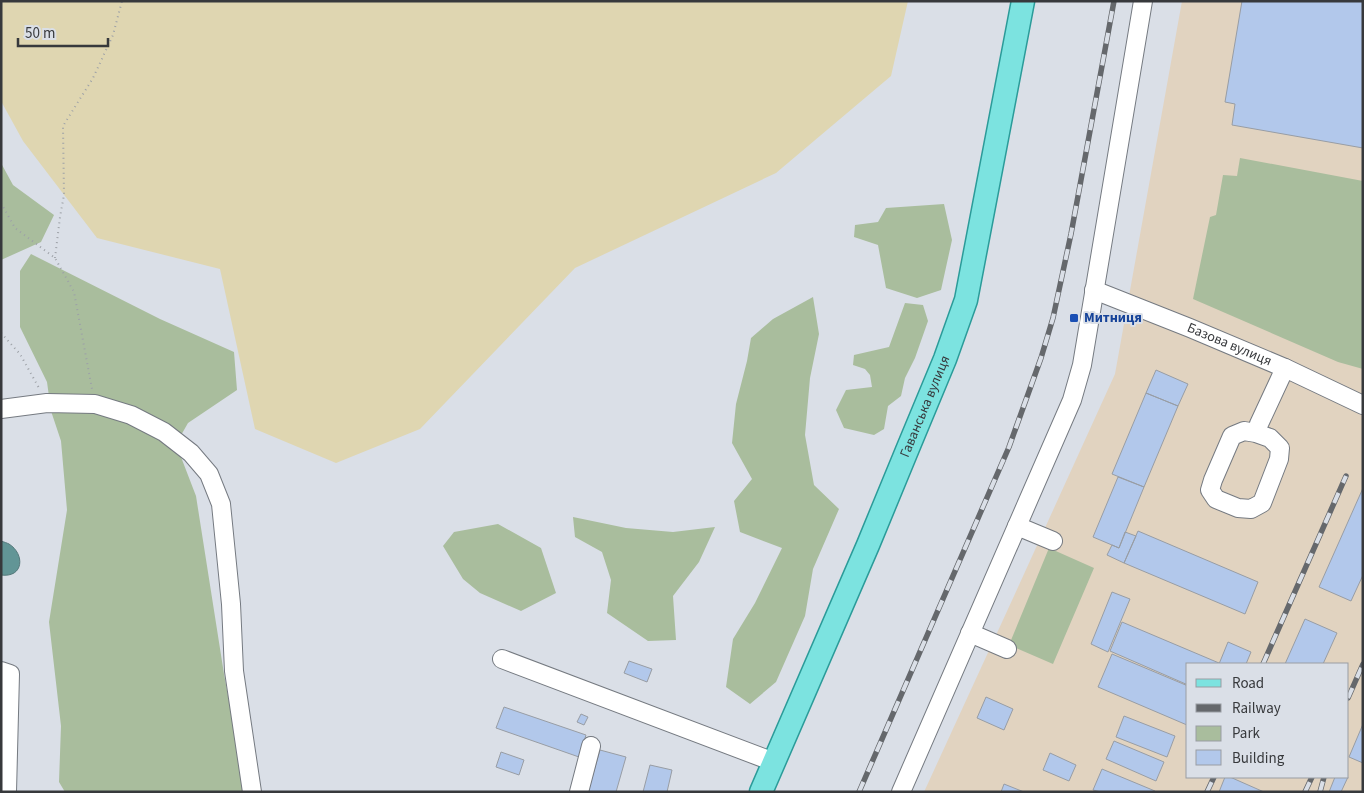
<svg xmlns="http://www.w3.org/2000/svg" width="1364" height="793" font-family="'Source Sans 3',sans-serif">
  <style>
    .industrial { fill: #e1d3c0; fill-rule: evenodd }
    .green { fill: #a9bd9d }
    .sand { fill: #dfd6b1 }
    .water { fill: #629596; stroke: #55797b }
    .building { fill: #b2c8eb; stroke: #989da4 }
    .lines { fill: none; stroke-linecap: round; stroke-linejoin: round }
    .minor-casing { stroke: #757a81; stroke-width: 20 }
    .major-casing { stroke: #2b9b99; stroke-width: 25 }
    .path { stroke: #9da1a7; stroke-width: 2; stroke-dasharray: 1 4; stroke-linecap: butt }
    .minor { stroke: #fff; stroke-width: 18 }
    .major { stroke: #7ce3e0; stroke-width: 22 }
    .rail-casing { stroke: #65686c; stroke-width: 5.5 }
    .rail { stroke: #dadfe7; stroke-width: 4; stroke-dasharray: 11; stroke-linecap: butt }
    .transit-dot { fill: #1a4fb4; stroke: #dadfe7; stroke-width: 2 }
    .labels { text-anchor: middle; dominant-baseline: central; stroke-width: 4; stroke-linejoin: round; paint-order: stroke }
    .transit-label { font-size: 14px; font-weight: bold; fill: #164399; stroke: #dadfe7; text-anchor: start }
    .street-label { font-size: 14px; fill: #37393c; stroke: #dadfe7 }
  </style>
  <rect width="100%" height="100%" fill="#dadfe7"/>
  <path class="industrial" d="M1182,1H1363V792H924L1019,585L1115,374ZM1188,664H1348V777H1188Z"/>
  <path class="green" d="M1240,158L1363,181V369L1338,362L1193,299L1210,217L1216,215L1223,175L1237,176Z
    M1,163L13,185L54,215L41,242L1,260Z
    M944,204L952,240L941,290L917,298L886,288L878,245L854,237L855,225L878,222L886,208Z
    M31,254L160,319L234,352L237,390L188,423L176,444L196,496L224,674L243,778V792H65L59,782L61,726L49,622L67,510L61,441L51,411L47,382L20,327V271Z
    M813,297L819,334L810,378L805,435L814,485L839,509L813,569L805,616L776,682L750,704L726,687L733,639L755,603L782,548L740,532L734,501L752,479L732,443L736,404L747,361L751,338L773,319Z
    M905,303L923,305L928,321L915,358L905,378L901,396L888,406L884,429L874,435L844,428L836,410L846,390L872,387L870,375L865,369L853,365L854,355L889,347Z
    M573,517L626,528L673,532L715,527L699,562L673,596L676,640L648,641L607,613L611,580L602,552L575,537Z
    M498,524L541,548L556,593L521,611L480,593L463,579L443,546L454,532Z
    M1049,548L1094,568L1053,664L1009,645Z"/>
  <path class="sand" d="M1,1H908L891,76L776,173L575,268L420,429L336,463L255,429L220,269L97,238L23,141L1,101Z"/>
  <path class="water" d="M1,541C4,542 7,543 9,544C25,554 24,578 1,575Z"/>
  <path class="building" d="M1242,1H1363V148L1232,125L1235,104L1225,102Z
    M1156,370L1188,384L1178,406L1146,393Z
    M1146,393L1178,406L1144,487L1112,474Z
    M1118,477L1144,487L1119,548L1093,537Z
    M1363,488V575L1351,601L1319,587Z
    M1138,531L1258,582L1245,614L1124,563Z
    M1125,532L1136,536L1124,563L1107,555L1112,545L1119,548Z
    M1112,592L1130,599L1108,652L1091,644Z
    M1305,619L1337,633L1323,664H1285Z
    M1122,622L1219,663L1218,664H1188V685L1110,651Z
    M1228,642L1251,652L1246,664H1219Z
    M1112,654L1188,686L1187,725L1098,687Z
    M629,661L652,669L647,682L624,673Z
    M986,697L1013,709L1004,730L977,718Z
    M504,707L586,735L579,757L496,728Z
    M581,714L588,717L584,725L577,722Z
    M1124,716L1175,736L1167,757L1116,737Z
    M1363,724V763L1349,757Z
    M1114,741L1164,762L1156,781L1106,759Z
    M600,750L626,757L616,792H588Z
    M501,752L524,760L519,775L496,767Z
    M1050,753L1076,765L1069,781L1043,770Z
    M650,765L672,770L667,792H643Z
    M1102,769L1155,791L1154,792H1101L1093,790Z
    M1225,777H1230L1264,792H1219Z
    M1335,777H1348L1341,792H1329Z
    M1004,784L1024,792H1001Z"/>
  <g class="lines">
    <g class="minor-casing">
      <g id="minor">
        <path id="s1" d="M1094,290L1190,328L1285,368L1363,405"/>
        <path d="M1,409L47,403L95,404L131,415L164,432L191,453L209,474L221,504L231,604L234,671L252,792"/>
        <path d="M1256,433L1244,431L1232,436L1213,480L1210,490L1216,499L1238,508L1251,509L1262,503L1279,459L1280,448L1270,438L1256,433L1259,424L1285,368"/>
        <path d="M1017,526L1053,541"/>
        <path d="M970,633L1007,649"/>
        <path d="M502,659L774,762"/>
        <path d="M1,671L10,674L7,792"/>
        <path d="M579,792L591,746"/>
        <path d="M901,792L1072,400L1082,365L1143,1"/>
      </g>
    </g>
    <g class="major-casing">
      <g id="major">
        <path id="s2" d="M761,792L868,545L908,448L945,359L966,300L1023,1"/>
      </g>
    </g>
    <path class="path" d="M1,203L15,228L55,258L74,292L92,389
      M55,258L60,217L64,195L63,126L93,78L113,35L122,1
      M1,333L20,354L39,388"/>
    <use href="#minor" class="minor"/>
    <use href="#major" class="major"/>
    <g class="rail-casing">
      <path id="rail" d="M1263,664L1346,476
        M1348,698L1363,664
        M859,792L1009,447L1041,358L1053,318L1071,234L1114,1
        M1207,792L1214,777
        M1305,792L1312,777
        M1320,792L1324,777"/>
    </g>
    <use href="#rail" class="rail"/>
  </g>
  <rect class="transit-dot" x="1069" y="313" width="10" height="10" rx="2.5"/>
  <g class="labels">
    <g class="transit-label">
      <text x="1084" y="318">Митниця</text>
    </g>
    <g class="street-label">
      <text stroke="none"><textPath href="#s1" startOffset="146">Базова вулиця</textPath></text>
      <text stroke="none"><textPath href="#s2" startOffset="419">Гаванська вулиця</textPath></text>
    </g>
  </g>
  <rect width="1364" height="793" fill="none" stroke="#37393c" stroke-width="5"/>
  <rect x="1186" y="663" width="162" height="115" fill="#dadfe7" stroke="#999da3"/>
  <rect x="1196" y="679" width="25" height="8" fill="#7ce3e0" stroke="#999da3"/>
  <text x="1232" y="688" font-size="15" fill="#37393c">Road</text>
  <rect x="1196" y="704" width="25" height="8" fill="#65686c" stroke="#999da3"/>
  <text x="1232" y="713" font-size="15" fill="#37393c">Railway</text>
  <rect x="1196" y="726" width="25" height="15" fill="#a9bd9d" stroke="#999da3"/>
  <text x="1232" y="738" font-size="15" fill="#37393c">Park</text>
  <rect x="1196" y="750" width="25" height="15" fill="#b2c8eb" stroke="#999da3"/>
  <text x="1232" y="763" font-size="15" fill="#37393c">Building</text>
  <path d="M18 38v8h90v-8" fill="none" stroke="#37393c" stroke-width="2.5"/>
  <text x="25" y="38" font-size="15" fill="#37393c" stroke="#dadfe7" stroke-width="4" paint-order="stroke">50 m</text>
</svg>
